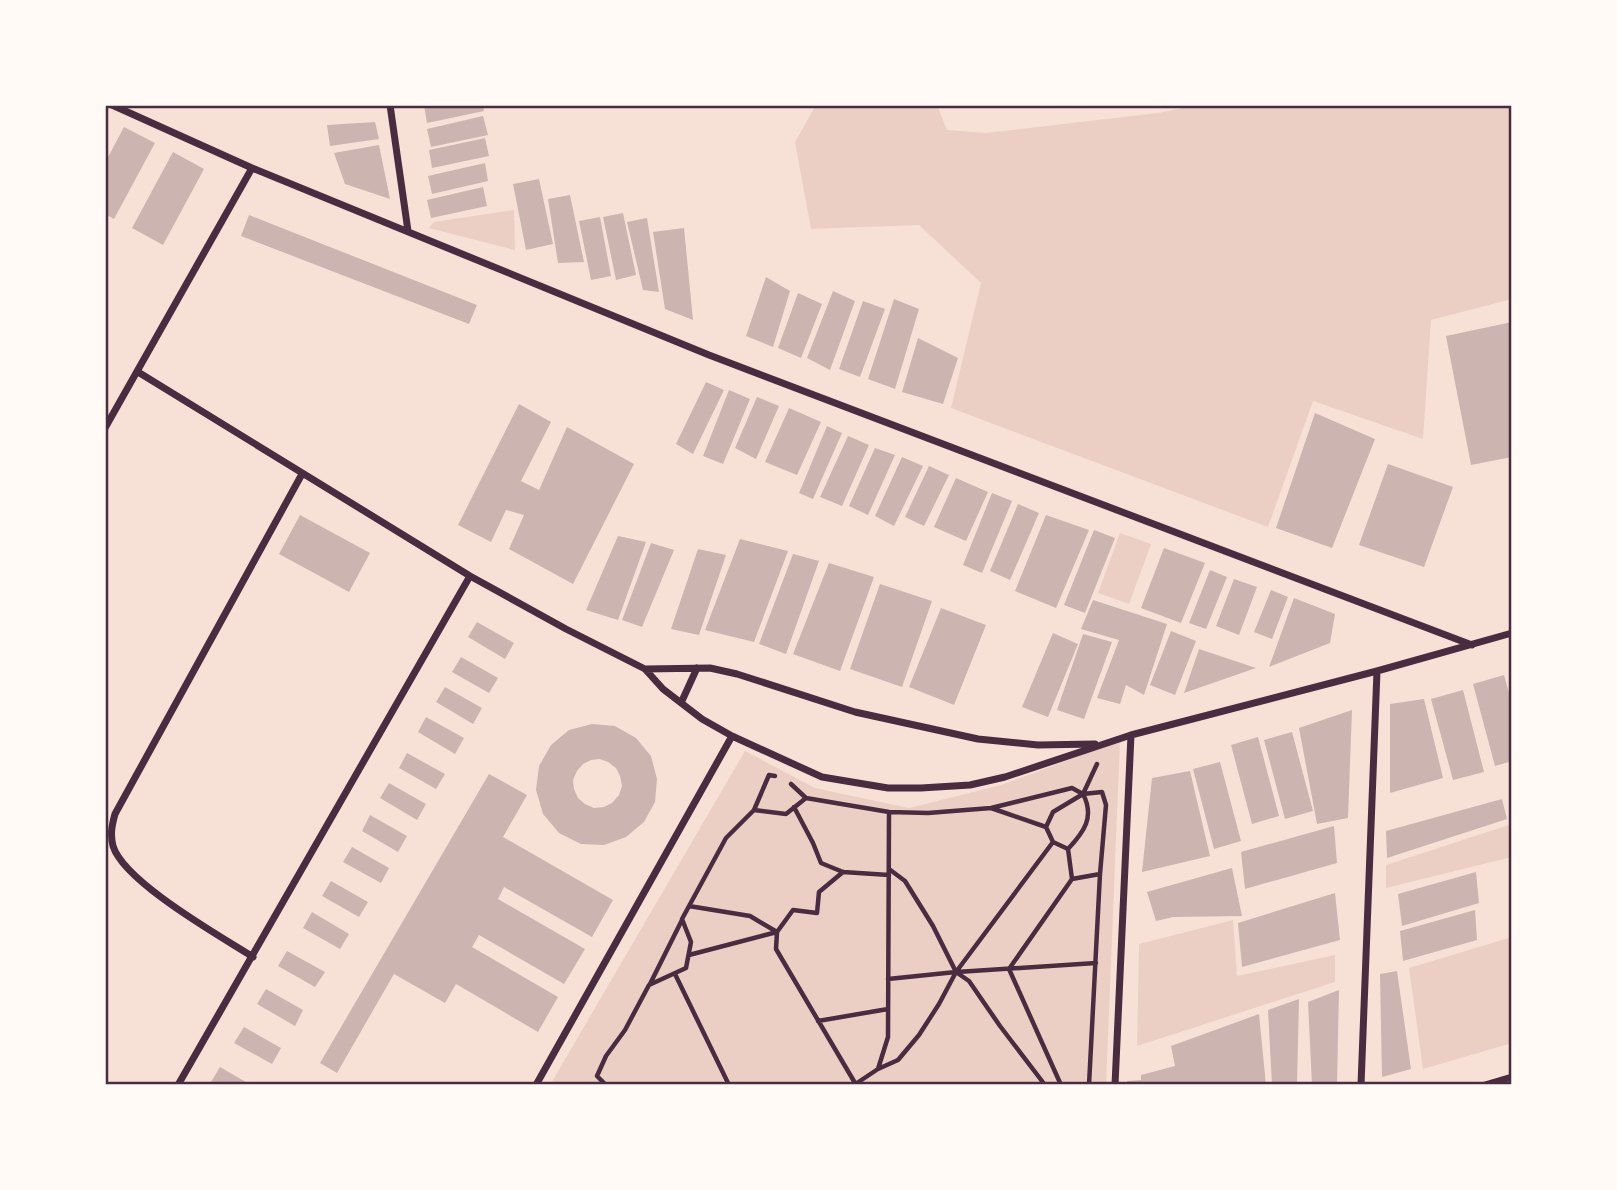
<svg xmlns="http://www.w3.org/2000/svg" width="1617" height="1190" font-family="Helvetica,sans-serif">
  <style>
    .green { fill: #ebcfc5 }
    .building { fill: #ccb4b1; fill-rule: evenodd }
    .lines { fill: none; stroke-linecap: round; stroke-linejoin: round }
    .path { stroke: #4a2c40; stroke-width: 4.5 }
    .minor { stroke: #4a2c40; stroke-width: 7 }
    .neatline { fill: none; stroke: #4a2c40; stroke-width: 2.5 }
  </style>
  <rect width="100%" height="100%" fill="#f7e1d7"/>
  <path class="green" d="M816,105H937L947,130L986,133L1158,113L1197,105H1512V299L1431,320L1423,439L1313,401L1268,527L951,408L981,283L919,225L811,229L795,142Z
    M514,210L515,250L429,228L434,222Z
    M1120,533L1151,544L1129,604L1098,593Z
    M1120,741L1106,1085H550L745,751L815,788L909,808L1001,785Z
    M1512,824V857L1386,888V865Z
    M1233,920L1237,976L1335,955V982L1137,1046L1139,944Z
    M1512,937V1043L1423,1069L1409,968Z"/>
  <path class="building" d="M424,105H483L484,111L427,123Z
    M483,116L488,135L431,147L427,129Z
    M375,122L379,139L330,146L327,125Z
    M124,127L155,143L114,219L105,214V163Z
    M485,138L489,156L432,168L429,150Z
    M379,145L390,199L345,184L334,153Z
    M173,152L204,169L163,245L132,228Z
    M485,163L488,181L432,194L428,176Z
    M539,179L553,244L526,250L513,184Z
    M483,187L487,206L431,218L427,200Z
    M570,195L584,262L558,263L548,199Z
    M623,213L636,275L616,280L603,217Z
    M249,215L477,305L469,324L241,236Z
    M600,217L611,276L591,280L579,221Z
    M647,218L659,292L643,290L627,222Z
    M684,228L693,320L665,309L653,232Z
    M766,277L790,291L773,347L746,336Z
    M833,291L855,301L830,370L807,358Z
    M798,293L822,304L801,358L778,348Z
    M894,299L919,309L895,389L868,379Z
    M863,301L885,309L860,377L839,369Z
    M1512,322V457L1471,465L1446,336Z
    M918,338L958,358L943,404L902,392Z
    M706,382L724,390L693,454L676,444Z
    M729,390L750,399L723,464L703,456Z
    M757,397L779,406L756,459L735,448Z
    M519,404L551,422L521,481L539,490L567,427L634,464L573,584L509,549L524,515L506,510L491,542L458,525Z
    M789,408L821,422L797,475L765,462Z
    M1315,413L1375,439L1332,548L1276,528Z
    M827,426L842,433L813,499L799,493Z
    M848,436L869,445L842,506L820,497Z
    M875,448L895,455L868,515L849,506Z
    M902,457L923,466L894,526L875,516Z
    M1388,464L1453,487L1424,567L1359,545Z
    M929,466L949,475L924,526L905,517Z
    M956,478L988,492L966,541L934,527Z
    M992,493L1012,501L982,573L963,565Z
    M1018,504L1039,513L1010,580L990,571Z
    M300,515L370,553L349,592L279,554Z
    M1046,515L1089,530L1056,608L1015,591Z
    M1094,530L1115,538L1085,613L1064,605Z
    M618,536L646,542L618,620L586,610Z
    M740,539L788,551L754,642L705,630Z
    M651,543L674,550L642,627L622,620Z
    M1164,548L1205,563L1181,623L1141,608Z
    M698,549L726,555L699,635L671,629Z
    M793,554L819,561L786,654L759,644Z
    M829,563L874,577L840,671L793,654Z
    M1210,570L1227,577L1206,629L1189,623Z
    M1234,579L1257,587L1239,635L1216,626Z
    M880,584L932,601L902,687L850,669Z
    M1271,590L1288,597L1272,639L1254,632Z
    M1294,598L1335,614L1330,643L1269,667Z
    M1093,600L1167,624L1144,695L1126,685L1120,704L1097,698L1119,640L1081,629Z
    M941,608L986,625L954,705L909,687Z
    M477,622L514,643L505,659L468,637Z
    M1171,631L1196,641L1175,695L1150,685Z
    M1053,633L1078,644L1048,717L1022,707Z
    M1083,634L1112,642L1084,719L1057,710Z
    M1199,649L1256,668L1184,693Z
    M461,657L498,678L489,693L452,672Z
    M1504,675L1512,704V761L1495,766L1473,684Z
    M445,687L482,708L473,724L436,702Z
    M1463,690L1484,772L1453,780L1431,699Z
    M1424,699L1443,778L1390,793V704Z
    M1352,710L1348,818L1317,824L1299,728Z
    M426,717L464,738L455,754L418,732Z
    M592,724L615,726L636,738L651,756L657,779L655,802L644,822L626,837L604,845L581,844L559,833L543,814L536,790L539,766L551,745L569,730ZM600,759L608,762L616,768L620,776L622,786L619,795L612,803L604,807L594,808L585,804L578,798L574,789L573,780L577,771L583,764L591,760Z
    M1292,732L1313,811L1285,819L1264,740Z
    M1258,737L1279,816L1252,824L1231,745Z
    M407,753L445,774L436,789L399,768Z
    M1220,762L1241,841L1214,849L1193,769Z
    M1190,771L1210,856L1142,872L1152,778Z
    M489,774L527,795L503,837L613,900L592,937L504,887L498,899L585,949L564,984L479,935L472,947L558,997L538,1032L456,984L445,1003L394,974L337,1073L320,1063Z
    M389,783L426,804L417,820L380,798Z
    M1502,799L1507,819L1387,858L1386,831Z
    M370,815L407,836L398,852L362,831Z
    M1334,826L1337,863L1245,889L1241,852Z
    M352,847L389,868L381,883L343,862Z
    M1232,868L1242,916L1173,917L1156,921L1147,892Z
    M1476,872L1479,903L1402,926L1398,894Z
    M331,881L368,902L359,917L322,896Z
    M1335,893L1340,940L1242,967L1238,923Z
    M1475,910L1477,940L1403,961L1400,931Z
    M312,912L349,934L340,949L303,928Z
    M287,951L325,972L315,987L278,966Z
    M1397,971L1411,1069L1382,1077L1380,974Z
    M266,989L303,1010L295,1026L257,1004Z
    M1339,990L1337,1085H1312L1308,1002Z
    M1299,999L1297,1085H1272L1268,1010Z
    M1259,1014L1266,1085H1127V1081L1141,1080V1075L1175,1066L1171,1046Z
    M244,1027L281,1048L272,1064L234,1043Z
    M220,1067L251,1085H216L211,1082Z"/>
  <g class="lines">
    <path class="path" d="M791,784L806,798
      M794,807L813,843L821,863L843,872L889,875
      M991,808L1046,827
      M754,810L769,775L775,776
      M1053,842L1068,849C1084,832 1095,817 1083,794
      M1068,849L1072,879L1100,874
      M889,869L905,881L933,926L956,972
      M689,906L750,916L777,932L776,949L855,1083
      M689,955L777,932L793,910L817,913L819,892L843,872
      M957,972L1096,963
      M675,974L729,1085
      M888,979L956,972L969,981L1000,1026L1045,1085
      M650,984L682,920
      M818,1021L888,1009
      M878,1069L898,1060L919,1035L939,1004L956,972L1053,842L1046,827L1053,812L1083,794L1097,764
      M606,1085L597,1076L606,1056L625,1030L649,985L686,968L691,942L682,919L726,838L754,810L786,814L806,798L889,812L928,813L991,808L1072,788L1083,794L1102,792L1106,805L1100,874L1089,1085
      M854,1085L878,1069L888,1037L889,812
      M1061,1085L1009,969L1072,879"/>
    <path class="minor" d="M112,105L252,168L709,355L1472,645
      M390,105L408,231
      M138,372L470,576L566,629L645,669L663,689L702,719L732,736L822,777L888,788H921L970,785L1005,777L1131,735L1377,671L1512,633
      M105,428L252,168
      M645,669L710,668L737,674L855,712L978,739L1038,745L1095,744
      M681,703L697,668
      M253,957C220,936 124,882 113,846C110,834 112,825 115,814L302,474
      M178,1085L470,576
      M536,1085L732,736
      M1115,1085L1131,735
      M1361,1085L1377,671
      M1485,1085L1512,1077"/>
  </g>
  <rect width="1617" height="1190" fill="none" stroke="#fffaf5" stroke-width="214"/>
  <rect x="107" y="107" width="1403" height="976" class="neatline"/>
</svg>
